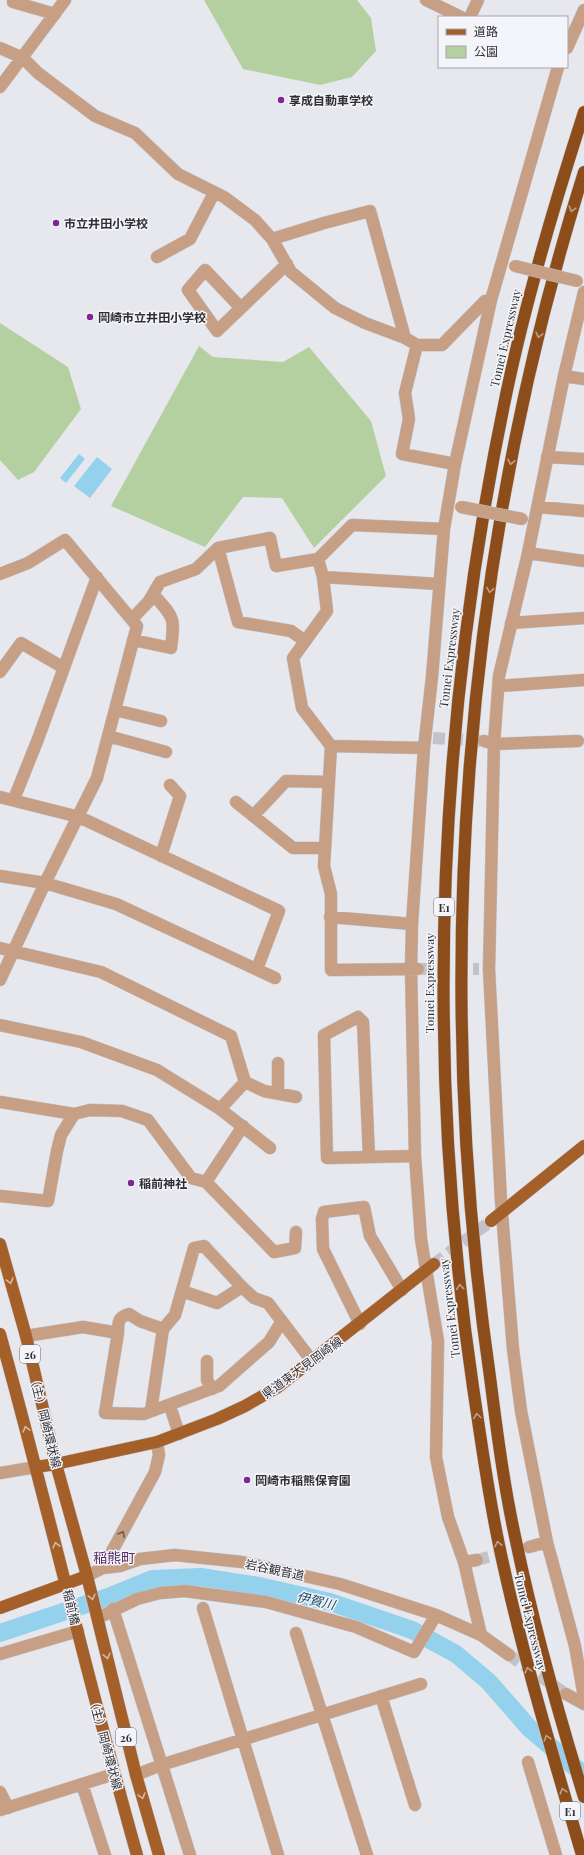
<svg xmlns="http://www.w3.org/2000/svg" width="584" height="1855" font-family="'Playfair Display','Noto Sans JP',serif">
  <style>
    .green { fill: #b4d0a0 }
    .water { fill: #94d1ec }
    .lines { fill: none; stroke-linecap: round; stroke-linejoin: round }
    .river { stroke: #94d1ec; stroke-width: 18 }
    .minor-tunnel { stroke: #c2c2c8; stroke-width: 12; stroke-dasharray: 12 6; stroke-linecap: butt }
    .major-tunnel { stroke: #c2c2c8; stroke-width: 12; stroke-dasharray: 12 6; stroke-linecap: butt }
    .minor-casing { stroke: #c2c2c8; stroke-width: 13 }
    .major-casing { stroke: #c2c2c8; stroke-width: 13 }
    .highway-casing { stroke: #c2c2c8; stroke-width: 13 }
    .minor { stroke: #c69f85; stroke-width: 12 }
    .major { stroke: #a55f29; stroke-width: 12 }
    .highway { stroke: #8d4d1a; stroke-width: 12 }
    .minor-bridge-casing { stroke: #c2c2c8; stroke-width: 13; stroke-linecap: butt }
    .minor-bridge { stroke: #c69f85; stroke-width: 12 }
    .oneway { stroke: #c0a08a }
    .oneway2 { stroke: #d4b8a7 }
    .oneway3 { stroke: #6c5c53 }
    .poi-dot { fill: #802693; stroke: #f4f4fb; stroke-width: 1.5 }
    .labels { text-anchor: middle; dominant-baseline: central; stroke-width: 3; stroke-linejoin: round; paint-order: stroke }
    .shield { fill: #f4f4fb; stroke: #6b6b6e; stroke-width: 1 }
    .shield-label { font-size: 11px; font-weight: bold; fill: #303032 }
    .poi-label { font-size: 12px; font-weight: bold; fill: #303032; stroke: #f4f4fb; text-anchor: start }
    .street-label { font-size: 12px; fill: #303032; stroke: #f4f4fb }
    .water-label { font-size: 13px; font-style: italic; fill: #17495c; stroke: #f4f4fb }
    .quarter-label { font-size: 14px; fill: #5a2f64; stroke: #f4f4fb }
  </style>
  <rect width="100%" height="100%" fill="#e7e7ee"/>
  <path class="green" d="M204,0H357L371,18L376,51L352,77L320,85L243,69Z
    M0,323L68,367L81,409L34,472L18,480L0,460Z
    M199,346L213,357L283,362L309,347L371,421L386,476L314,548L282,498L243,497L205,547L111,506Z"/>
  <path class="water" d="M79,454L85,459L66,483L60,478Z
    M97,457L112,469L90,498L74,486Z"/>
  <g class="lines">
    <path class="river" d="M0,1633L108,1597L152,1579L201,1577L259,1586L330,1602L412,1630L456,1654L489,1682L530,1729L584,1775"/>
    <path class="minor-tunnel" d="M433,738L482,741
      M419,969H479
      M477,1560L528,1547
      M509,1655L566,1694"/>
    <path class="major-tunnel" d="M434,1264L491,1221"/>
    <g class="minor-casing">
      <path id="minor" d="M426,0L461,17
        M13,2L55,14
        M470,17L478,0
        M0,48L23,58L38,73L95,116L135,133L178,174L224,197L255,220L272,239L291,272L335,308L365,323L405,338L417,345H442L485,301L491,300L558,67
        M567,48L584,10
        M0,87L65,0
        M272,239L324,223L370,211L405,338
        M157,257L190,239L214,193
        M584,292L564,376L528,553L499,676L494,744L489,969L501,1201L513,1349L521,1411L547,1542L575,1646L584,1697
        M241,308L205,270L188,290L217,331L287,264
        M417,345L405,393L409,419L402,454L455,464
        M564,376L584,379
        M547,457L584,459
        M538,507L584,511
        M528,553L584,561
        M0,574L28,563L65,540L137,626L97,778L45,883L0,980
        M323,577L439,584
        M132,619L149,601L160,582L196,569L218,548
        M511,623L584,618
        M133,640L171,648C175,616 174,618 153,594
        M305,641L291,631L238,622L218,548L270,538L276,566L318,559
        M0,672L21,643L64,668
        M499,686L584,680
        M115,710L161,721
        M108,736L166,752
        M484,741L494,744L578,741
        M331,746L424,748
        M0,797L79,817L279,911L257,969
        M14,799L38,739L97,577
        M236,802L293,848H325
        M253,816L286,781L329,782
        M161,856L180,796L170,785
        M0,876L45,883L116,904L275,978
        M330,917L412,924
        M0,948L101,972L231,1036L245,1082L220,1109
        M418,969L331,970V894L324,866L331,746L302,708L293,658L327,611L323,577L318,559L352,525L444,529
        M0,1025L81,1042L157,1070L220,1109L270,1148
        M245,1082L264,1091L296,1097
        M278,1093V1063
        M0,1102L74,1114L90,1110L122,1111L148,1120L191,1178L206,1182L243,1126
        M369,1157L363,1022L358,1017L324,1035L327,1158L415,1156
        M206,1182L274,1252L295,1248L296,1232
        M0,1196L48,1201L57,1151L61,1135L74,1114
        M182,1291L217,1303L242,1287
        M360,1324L323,1249L322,1219L324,1212L364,1207L370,1236L402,1290
        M118,1333L105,1413L144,1414L219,1386L269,1342L282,1321
        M26,1336L83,1327L118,1333C118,1322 118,1317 129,1314L140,1321L163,1329L175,1315L194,1248L204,1246L242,1287L254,1298L268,1303L312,1361
        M207,1361V1380L212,1389
        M170,1406L179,1434
        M151,1411L163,1329
        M0,1473L36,1467
        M529,1547L547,1542
        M464,1562L477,1560
        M103,1568L155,1472L159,1455L157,1442
        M87,1576L103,1568L120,1566L140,1559L175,1555L242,1562L340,1584L436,1615L481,1635L509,1655
        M203,1608L278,1855
        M113,1609L190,1855
        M98,1618L137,1599L160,1593L185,1591L266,1602L356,1627L414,1652L436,1615
        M296,1633L367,1855
        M481,1635L464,1562L448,1517L436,1457L438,1341L421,1239L415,1156L411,968L412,924L424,748L432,677L444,529L455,464L491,300
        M0,1654L78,1631
        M566,1694L584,1704
        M381,1696L415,1805
        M528,1762L556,1855
        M136,1775L161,1765L421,1684
        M82,1784L105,1855
        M0,1792L8,1808
        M0,1810L114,1774"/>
    </g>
    <g class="major-casing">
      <path id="major" d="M491,1221L584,1146
        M0,1244L26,1336L56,1464L87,1576L136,1775L159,1855
        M0,1334C48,1507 88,1682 137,1855
        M36,1467L56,1464L157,1442L217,1419L245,1406L278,1387L434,1264
        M0,1608L87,1576"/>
    </g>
    <g class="highway-casing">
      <path id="highway" d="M584,172C462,560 432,976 490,1377C497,1432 504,1487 516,1541C534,1628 558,1712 584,1797
        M582,1855C552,1752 521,1650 499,1545C488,1493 481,1440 473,1387C424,1055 437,724 506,395C526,299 554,205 584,112"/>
    </g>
    <use href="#minor" class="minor"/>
    <use href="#major" class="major"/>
    <use href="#highway" class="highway"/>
    <g class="minor-bridge-casing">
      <path id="minor-bridge" d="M515,266L577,281
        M461,507L522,519"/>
    </g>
    <use href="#minor-bridge" class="minor-bridge"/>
  </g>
  <defs><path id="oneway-chevron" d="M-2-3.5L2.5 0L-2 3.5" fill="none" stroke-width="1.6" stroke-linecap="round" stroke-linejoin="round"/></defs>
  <g class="oneway">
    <use href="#oneway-chevron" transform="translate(572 209) rotate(107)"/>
    <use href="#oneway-chevron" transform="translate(539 335) rotate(104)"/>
    <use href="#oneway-chevron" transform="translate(511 462) rotate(102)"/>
    <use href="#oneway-chevron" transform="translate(490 590) rotate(99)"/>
    <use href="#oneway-chevron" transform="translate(460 1287) rotate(-96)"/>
    <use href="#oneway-chevron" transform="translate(477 1416) rotate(-98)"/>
    <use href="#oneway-chevron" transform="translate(498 1544) rotate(-102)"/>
    <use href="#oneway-chevron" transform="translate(528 1670) rotate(-105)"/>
    <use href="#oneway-chevron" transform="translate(547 1738) rotate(-107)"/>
    <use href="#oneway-chevron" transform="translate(563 1791) rotate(-106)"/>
  </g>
  <g class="oneway2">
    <use href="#oneway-chevron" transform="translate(10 1281) rotate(75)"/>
    <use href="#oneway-chevron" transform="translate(26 1429) rotate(-105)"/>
    <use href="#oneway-chevron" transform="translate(56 1545) rotate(-104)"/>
    <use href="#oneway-chevron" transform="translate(92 1597) rotate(76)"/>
    <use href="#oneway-chevron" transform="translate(107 1656) rotate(76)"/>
    <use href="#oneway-chevron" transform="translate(142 1796) rotate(74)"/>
  </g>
  <use class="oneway3" href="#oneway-chevron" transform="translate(122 1534) rotate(-61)"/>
  <g class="poi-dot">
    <circle cx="281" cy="100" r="4"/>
    <circle cx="56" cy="223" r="4"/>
    <circle cx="90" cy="317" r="4"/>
    <circle cx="131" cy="1183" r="4"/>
    <circle cx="247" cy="1480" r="4"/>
  </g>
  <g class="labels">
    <g class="shield">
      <rect x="434" y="898" width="20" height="18" rx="3"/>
      <rect x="20" y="1345" width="20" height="18" rx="3"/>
      <rect x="116" y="1728" width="20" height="18" rx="3"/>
      <rect x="560" y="1802" width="20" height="18" rx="3"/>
    </g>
    <g class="shield-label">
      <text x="444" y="907">E1</text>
      <text x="30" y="1354">26</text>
      <text x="126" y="1737">26</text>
      <text x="570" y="1811">E1</text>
    </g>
    <g class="poi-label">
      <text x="289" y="100">享成自動車学校</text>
      <text x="64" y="223">市立井田小学校</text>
      <text x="98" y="317">岡崎市立井田小学校</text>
      <text x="139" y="1183">稲前神社</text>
      <text x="255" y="1480">岡崎市稲熊保育園</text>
    </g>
    <g class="street-label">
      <text transform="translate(505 338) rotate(-77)">Tomei Expressway</text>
      <text transform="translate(449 658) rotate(-83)">Tomei Expressway</text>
      <text transform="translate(429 983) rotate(-90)">Tomei Expressway</text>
      <text transform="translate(449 1308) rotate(-97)">Tomei Expressway</text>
      <text transform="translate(302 1367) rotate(-36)">県道東大見岡崎線</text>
      <text transform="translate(46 1421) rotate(76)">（主）岡崎環状線</text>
      <text transform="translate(275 1569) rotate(12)">岩谷観音道</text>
      <text transform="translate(72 1607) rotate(77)">稲前橋</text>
      <text transform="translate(531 1622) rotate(76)">Tomei Expressway</text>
      <text transform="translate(106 1743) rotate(75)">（主）岡崎環状線</text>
    </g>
    <g class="water-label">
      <text transform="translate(316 1600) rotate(13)">伊賀川</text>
    </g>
    <g class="quarter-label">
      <text x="114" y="1557">稲熊町</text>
    </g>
  </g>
  <rect x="438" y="16" width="130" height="52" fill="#f4f4fb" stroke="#a6a6ab"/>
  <rect x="446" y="29" width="20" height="6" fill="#a55f29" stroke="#a6a6ab"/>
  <text x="474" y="36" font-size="12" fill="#303032">道路</text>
  <rect x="446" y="46" width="20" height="12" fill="#b4d0a0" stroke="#a6a6ab"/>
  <text x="474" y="56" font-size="12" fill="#303032">公園</text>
</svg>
